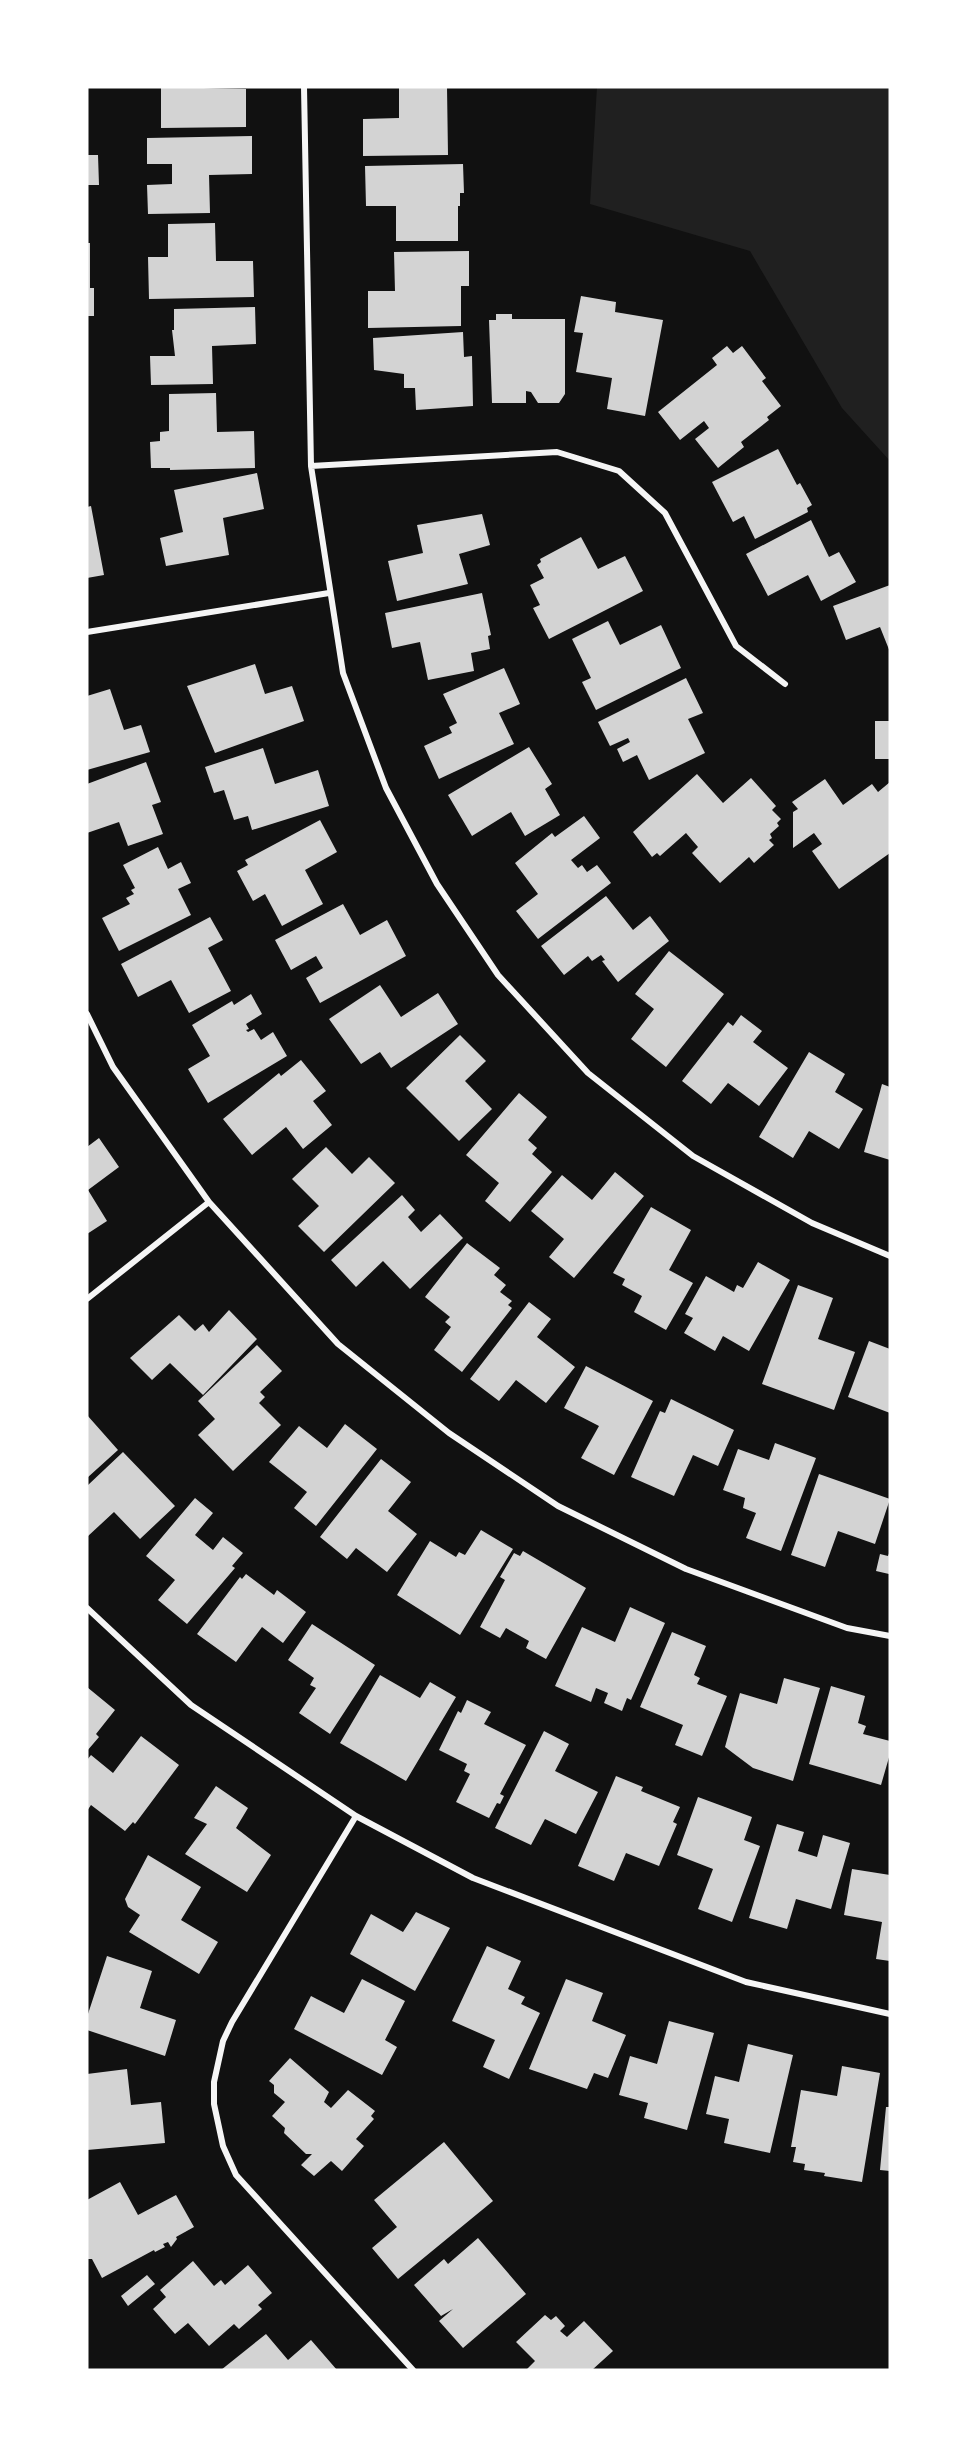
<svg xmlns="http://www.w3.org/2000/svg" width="977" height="2457" font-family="Karla,sans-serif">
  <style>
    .green { fill: #202020 }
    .building { fill: #d3d3d3 }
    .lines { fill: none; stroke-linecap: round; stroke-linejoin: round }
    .minor { stroke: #f5f5f5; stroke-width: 6 }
  </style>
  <rect width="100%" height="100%" fill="#111"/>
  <path class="green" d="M597,87H890V461L842,408L750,251L590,204Z"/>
  <path class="building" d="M161,87L246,89V127L161,128Z
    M399,87H447L448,155L363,156V119L399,118Z
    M252,136V174L209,175L210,213L148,214L147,185L172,184V164H147V138Z
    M87,155H98L99,185H87Z
    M463,164L464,193H460V206H458V241H396V206H366L365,166Z
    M215,223L216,261H253L254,297L149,299L148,257H168V224Z
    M87,243H90V288H94V316H87Z
    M469,251V286H461V326L368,328V291H395L394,252Z
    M581,296L616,302L615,312L663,320L645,416L607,409L612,378L576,372L583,333L574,332Z
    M255,307L256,344L212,346L213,384L151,385L150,356H175L172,330H174V309Z
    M496,314H512V319H565V394L559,403H538L531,392L526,391V403H492L489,320H496Z
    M463,332L464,357L472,356L473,406L416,410L415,388H404V374L374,370L373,338Z
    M727,346L733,353L742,346L766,378L762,381L781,406L767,417L769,420L741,442L744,447L718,468L695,439L709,428L704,421L680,440L658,412L717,365L712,358Z
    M216,393L217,432L254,431L255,468L170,470V468H151L150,442L160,441V432L169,431V394Z
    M778,449L797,485L800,483L812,505L807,508L808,512L755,539L744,516L733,522L712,482Z
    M257,473L264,509L223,518L229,555L166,566L160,538L183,532L174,490Z
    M91,506L104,575L87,578V507Z
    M482,514L490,545L459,554L468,584L397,601L388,561L423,553L417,525Z
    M811,520L829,557L839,552L856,582L821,601L808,575L768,596L746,554Z
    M581,537L598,569L625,556L643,591L549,639L533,608L540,605L530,585L544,578L537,565L541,562L540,559Z
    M890,585V652L880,627L846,640L833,606Z
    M482,593L491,635L488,636L490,649L471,653L474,671L428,680L420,642L392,648L385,613Z
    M608,621L620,645L661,625L681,668L596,710L582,682L591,678L572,639Z
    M255,664L265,694L292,686L304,721L215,753L187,686Z
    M504,668L520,704L499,713L514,744L439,779L424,746L452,733L449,727L457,723L443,694Z
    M686,678L703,713L688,719L705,753L649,780L637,755L623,762L617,749L630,742L628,738L610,746L598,722Z
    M110,689L124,730L141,725L150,752L87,770V696Z
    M875,721H890V759H875Z
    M529,747L552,784L545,789L560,815L525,836L511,812L472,836L448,795Z
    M263,748L275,784L318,770L329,806L252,830L248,816L234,820L224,790L214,793L205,767Z
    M146,762L161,802L152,805L163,834L128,846L119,822L87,833V784Z
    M697,774L723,803L751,778L776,806L772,810L781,819L777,823L779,826L770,834L772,838L769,840L774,845L754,863L749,857L720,883L692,853L698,847L686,833L660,856L657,853L652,857L633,832Z
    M825,779L843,805L872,784L878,792L890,782V853L839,889L812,851L822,844L814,833L793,848V812L798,809L792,802Z
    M584,816L600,838L571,860L578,868L582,865L587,872L597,865L611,883L538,939L516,911L538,894L515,863L552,833L555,837Z
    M320,820L337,852L305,870L323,904L282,926L265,894L253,901L237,871L248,865L245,860Z
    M158,847L168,869L181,862L191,883L178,889L191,915L119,951L102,918L130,904L126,898L134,894L131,890L135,888L123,865Z
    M606,896L633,930L650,916L669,941L618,982L602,961L605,960L601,955L592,961L588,956L564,975L541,946Z
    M343,904L360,935L387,920L406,956L320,1003L306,978L323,968L316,956L291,970L275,940Z
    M210,917L223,940L208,948L231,991L189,1013L171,980L138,997L121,964Z
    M669,951L724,994L666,1067L631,1039L654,1009L635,994Z
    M380,985L401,1017L438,993L458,1024L391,1068L380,1052L361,1064L329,1019Z
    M251,994L262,1014L246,1024L249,1029L246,1030L248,1032L254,1029L261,1040L273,1032L287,1056L208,1103L188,1069L210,1056L192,1025L232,1001L234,1005Z
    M741,1015L762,1031L753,1042L788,1068L759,1106L728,1083L711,1104L682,1081L728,1022L733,1026Z
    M460,1035L486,1061L465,1081L492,1109L459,1141L406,1088Z
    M809,1052L845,1074L835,1092L863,1109L839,1149L809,1131L793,1158L759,1137Z
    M301,1060L326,1091L313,1101L332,1125L303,1149L286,1127L252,1155L223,1119L279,1073L281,1076Z
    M882,1084L890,1087V1160L864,1152Z
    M519,1093L547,1117L528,1140L537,1148L532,1154L552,1172L510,1222L485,1201L499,1183L466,1155Z
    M99,1138L119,1167L88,1190L107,1221L87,1234V1147Z
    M326,1147L352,1174L369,1157L395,1183L324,1252L298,1226L319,1206L292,1179Z
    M615,1172L644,1196L574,1278L549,1257L564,1239L531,1211L562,1175L592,1200Z
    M402,1195L415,1210L408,1217L421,1232L440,1214L463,1238L410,1289L383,1261L356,1287L331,1260Z
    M651,1207L691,1230L669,1270L693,1283L666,1330L634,1312L642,1296L622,1285L625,1279L613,1273Z
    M467,1243L500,1268L494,1275L506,1285L500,1292L512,1301L508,1305L512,1308L462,1372L434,1350L451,1327L445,1322L450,1317L425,1297Z
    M758,1262L790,1280L749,1351L723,1336L715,1351L684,1333L693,1318L685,1314L706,1276L734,1292L737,1285L743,1288Z
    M798,1285L833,1298L818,1339L855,1352L834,1410L762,1384Z
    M529,1302L551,1319L537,1337L575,1367L546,1403L516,1380L499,1401L470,1379Z
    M229,1310L257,1339L203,1395L170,1363L152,1380L130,1358L179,1315L195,1331L203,1324L209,1332Z
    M869,1341L890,1349V1413L848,1397Z
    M257,1345L282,1371L260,1392L265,1397L259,1403L281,1425L233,1471L198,1435L215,1419L198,1401Z
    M586,1366L653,1401L614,1475L581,1458L599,1426L564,1408Z
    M671,1399L734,1430L718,1466L693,1455L674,1496L631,1477L660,1411L665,1413Z
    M87,1415L118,1450L87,1478Z
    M345,1424L377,1449L316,1526L294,1508L307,1492L269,1462L299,1426L327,1448Z
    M775,1443L816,1458L781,1551L746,1538L756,1513L743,1508L745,1498L723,1490L738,1449L769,1460Z
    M123,1452L175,1506L140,1539L114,1512L87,1537V1486Z
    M381,1459L411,1482L388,1511L417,1534L387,1572L356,1548L347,1559L320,1537Z
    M819,1474L890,1499L875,1544L838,1531L825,1567L791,1555Z
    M195,1498L213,1513L195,1535L213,1550L223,1537L243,1553L232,1566L235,1568L187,1624L158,1600L175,1580L146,1556Z
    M481,1530L513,1549L460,1635L397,1595L430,1541L456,1557L459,1552L465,1555Z
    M523,1551L586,1588L546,1659L526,1648L529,1641L506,1628L500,1638L480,1627L505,1580L500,1577L514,1553L520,1556Z
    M890,1551L889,1574L876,1571L880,1554L888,1556Z
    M246,1574L274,1595L277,1590L306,1612L283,1643L262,1627L236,1662L197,1634L240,1577L242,1579Z
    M630,1607L665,1623L631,1700L627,1698L622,1711L604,1703L608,1693L596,1688L591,1702L555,1686L582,1627L615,1642Z
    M312,1624L375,1665L330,1734L299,1713L316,1688L310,1685L314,1678L288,1660Z
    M672,1632L706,1646L694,1675L700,1678L697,1684L727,1696L702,1756L675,1745L683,1725L640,1707Z
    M380,1675L420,1698L430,1682L456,1697L406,1781L340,1743Z
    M784,1678L820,1688L793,1781L753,1768L725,1747L740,1693L777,1704Z
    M831,1686L865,1696L858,1723L866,1726L863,1734L890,1741V1754L881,1785L809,1764Z
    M87,1687L115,1710L96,1734L99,1737L87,1751Z
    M467,1700L491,1712L484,1724L526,1745L500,1794L504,1796L500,1804L497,1803L489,1818L456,1802L470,1774L464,1771L467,1764L439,1750L458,1711L461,1713Z
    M544,1731L569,1744L555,1771L598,1792L576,1834L545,1819L531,1845L495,1828Z
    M141,1736L179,1765L135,1824L133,1822L125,1831L91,1805L87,1811V1760L91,1755L113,1773Z
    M616,1776L643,1787L641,1791L680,1807L673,1822L677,1824L659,1866L626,1853L614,1881L578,1866Z
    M216,1786L248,1808L236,1828L271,1855L247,1892L185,1854L207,1824L194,1818Z
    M698,1797L752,1817L744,1840L760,1846L732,1922L698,1909L713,1869L677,1855Z
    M777,1824L804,1832L798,1851L817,1857L823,1835L850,1843L831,1909L796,1899L787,1929L749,1918Z
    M148,1855L201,1887L181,1920L218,1942L199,1974L129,1932L140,1915L128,1907L125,1899Z
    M852,1869L890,1875V1961L876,1959L882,1922L844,1915Z
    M416,1912L450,1928L415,1991L350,1954L371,1914L403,1932Z
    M487,1946L521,1961L508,1989L525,1997L521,2004L540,2013L509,2079L483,2067L495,2040L452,2021Z
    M107,1956L152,1971L140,2008L176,2020L165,2056L87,2030V2017Z
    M362,1979L405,2001L385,2040L397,2047L382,2075L294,2029L311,1996L344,2013Z
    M566,1979L603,1993L592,2021L626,2035L608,2078L594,2073L587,2089L529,2069Z
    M669,2021L714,2033L687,2130L644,2118L648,2103L619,2095L630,2056L657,2064Z
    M748,2044L793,2055L770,2153L724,2143L729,2119L706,2114L715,2076L739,2082Z
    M290,2058L329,2092L324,2102L331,2108L348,2090L375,2111L371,2116L374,2119L356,2139L364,2146L342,2171L331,2161L314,2176L301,2165L312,2154H306L284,2133L285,2128L272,2116L285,2102L274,2093V2085L269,2081Z
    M842,2066L880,2073L862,2182L824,2176L825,2173L804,2170L805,2164L793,2162L796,2147H791L801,2090L837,2096Z
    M127,2069L131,2105L161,2102L165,2143L87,2150V2074Z
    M886,2107H890V2171L880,2170Z
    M444,2142L493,2201L398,2279L372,2248L397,2227L374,2200Z
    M120,2182L138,2215L176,2195L194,2227L176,2237L177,2239L171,2247L168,2242L163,2244L165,2247L155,2252L154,2250L102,2278L92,2259H87V2200Z
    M478,2238L526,2294L463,2348L439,2321L453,2309L441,2316L414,2285L444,2259L448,2264Z
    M193,2261L214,2286L221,2280L225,2285L248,2265L272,2293L258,2305L262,2309L239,2329L234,2324L209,2346L188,2323L175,2334L153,2309L166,2297L160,2290Z
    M147,2275L155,2284L128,2306L121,2296Z
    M545,2315L551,2320L556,2316L565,2326L560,2331L567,2337L584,2321L613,2351L592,2370H526L535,2361L516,2342Z
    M266,2334L288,2360L311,2340L337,2370H221Z"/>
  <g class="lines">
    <path class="minor" d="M304,87L311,466L343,673L386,788L437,884L498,975L588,1073L693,1156L812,1223L890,1256
      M311,466L557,452L619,471L665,513L736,646L785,684
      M87,632L329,593
      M87,1014L113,1067L209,1202L338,1344L449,1433L558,1506L686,1569L847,1628L890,1636
      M87,1299L209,1202
      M87,1608L191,1705L356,1816L473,1878L746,1982L890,2014
      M356,1816L232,2022L223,2041L214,2082V2104L223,2146L236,2175L413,2370"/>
  </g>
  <rect width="977" height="2457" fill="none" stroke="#ffffff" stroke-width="177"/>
</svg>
